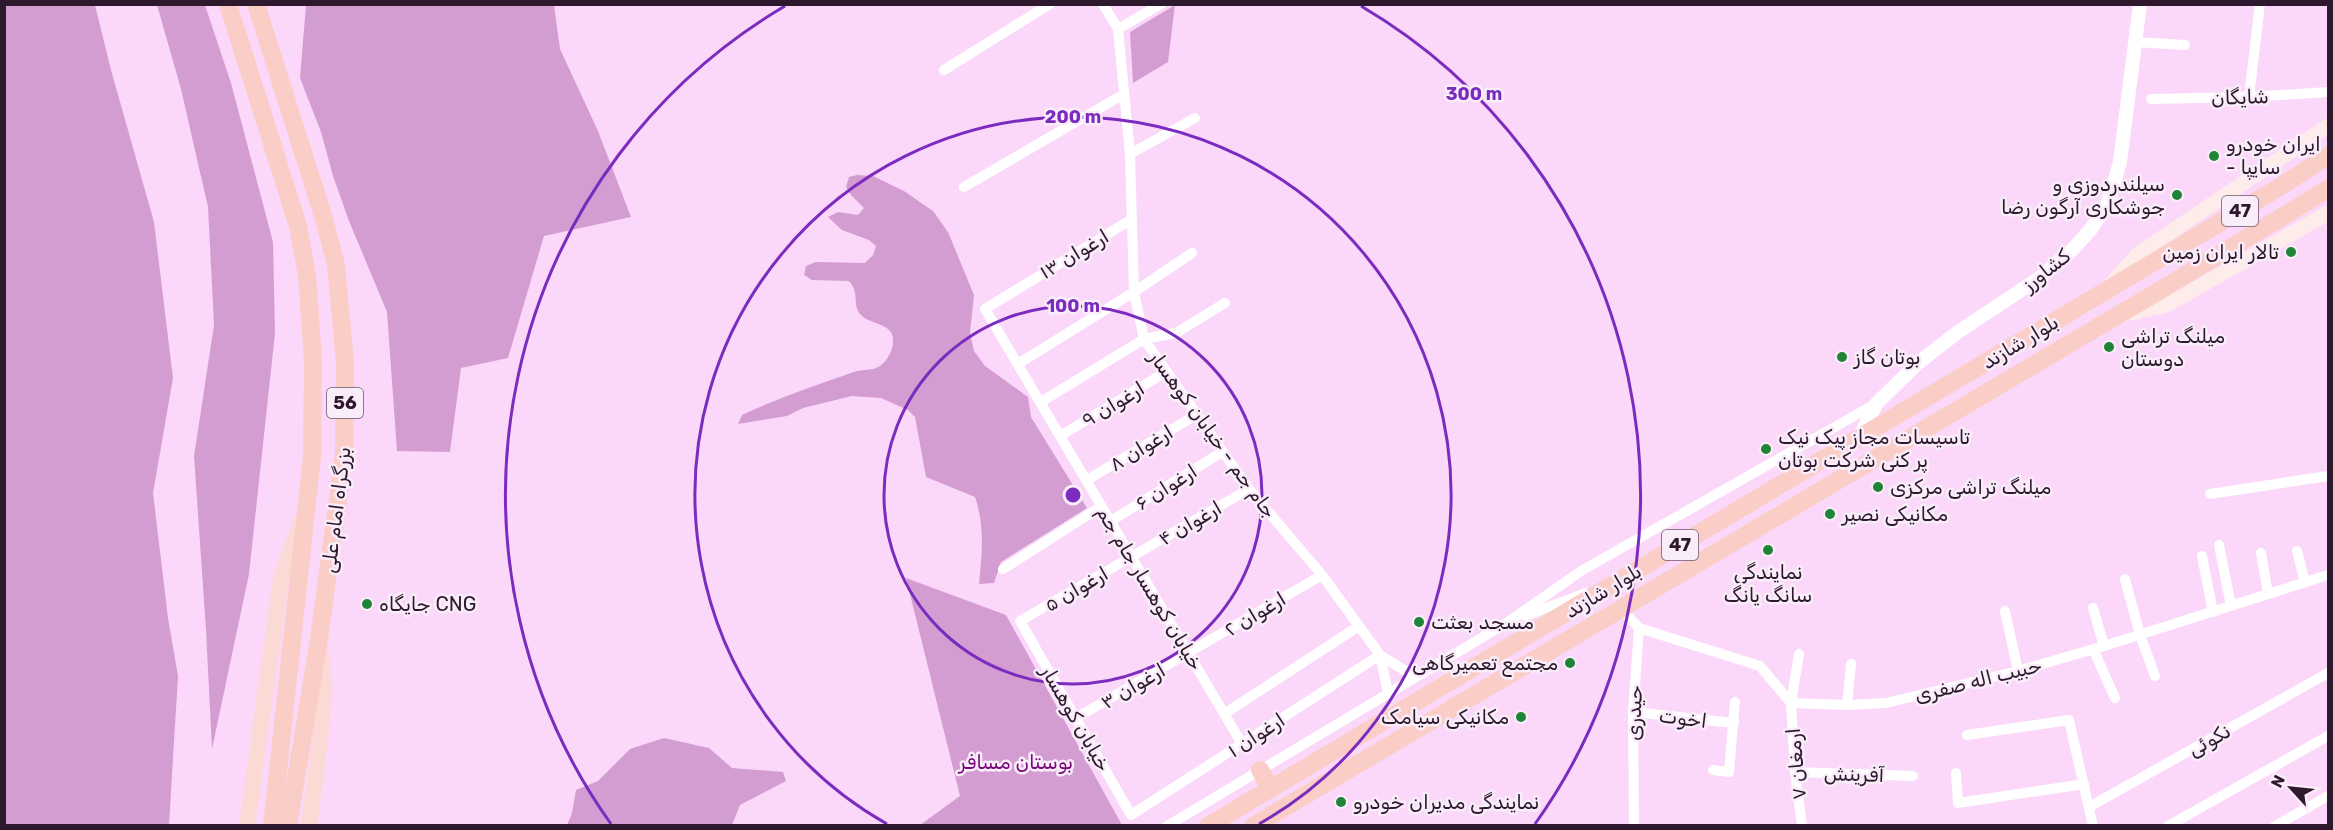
<svg xmlns="http://www.w3.org/2000/svg" width="2333" height="830" font-family="Rubik,'Noto Sans Arabic',sans-serif">
  <style>
    .green { fill: #d49dd2 }
    .lines { fill: none; stroke-linecap: round; stroke-linejoin: round }
    .minor { stroke: #fff; stroke-width: 10 }
    .tertiary { stroke: #fff; stroke-width: 14 }
    .secondary { stroke: #fdecea; stroke-width: 15 }
    .primary { stroke: #fbdad5; stroke-width: 16 }
    .trunk { stroke: #facec7; stroke-width: 18 }
    .ring { fill: none; stroke: #7b2cbf; stroke-width: 3 }
    .poi-dot { fill: #208438; stroke: #f9edf9; stroke-width: 2 }
    .labels { text-anchor: middle; dominant-baseline: central; stroke-width: 5; stroke-linejoin: round; paint-order: stroke }
    .shield { fill: #f9edf9; stroke: #6b586b; stroke-width: 1.5 }
    .shield-label { font-size: 18px; font-weight: bold; fill: #2e182e }
    .street-label { font-size: 20px; fill: #2e182e; stroke: #f9edf9 }
    .poi-label { font-size: 20px; fill: #2e182e; stroke: #f9edf9; text-anchor: start }
    .park-label { font-size: 20px; fill: #7a087d; stroke: #f9edf9 }
    .centre { fill: #7b2cbf; stroke: #f9edf9; stroke-width: 3 }
    .ring-label { font-size: 18px; text-anchor: middle; font-weight: bold; fill: #7b2cbf; stroke: #f9edf9; stroke-width: 5; stroke-linejoin: round; paint-order: stroke }
  </style>
  <rect width="100%" height="100%" fill="#fbd7fa"/>
  <path class="green" d="M5,4L95,5L111,70L154,222L173,378L153,493L168,618L178,676L169,825H5Z
    M157,5H205L231,83L273,242L275,333L249,574L212,749L206,630L194,456L214,325L208,207L181,89Z
    M306,5H554L560,49L598,131L631,217L544,236L508,358L461,368L450,452L397,451L387,312L349,221L333,176L321,132L300,78Z
    M1175,5L1168,62L1133,83L1130,32Z
    M857,175L873,176L904,191L933,211L948,232L974,295L970,333L974,351L985,366L1028,397L1031,417L1087,508L1001,562L994,583L979,584C982,554 985,526 975,497L926,477L915,417L908,410L881,398L852,396L803,408L787,416L738,424L742,415C778,398 816,385 854,372C862,369 873,371 880,366C888,360 894,349 893,338C891,323 869,324 861,315C851,304 861,295 849,281L812,280L804,275L806,266L816,262L865,263L873,255L876,246L869,240L842,230L828,217L838,212L858,215L864,208L851,195L846,187L849,177Z
    M906,578L1006,615L1122,825H920L960,796Z
    M664,738L709,748L732,768L783,772L786,781L740,805L732,825H567L572,813L576,790L598,781L630,749Z"/>
  <g class="lines">
    <path class="minor" d="M1103,4L1118,29L1130,154L1134,292L1144,339L1249,489L1322,575L1380,655L1415,677
      M1118,29L1161,4
      M2135,42L2185,45
      M944,70L1050,4
      M2249,97L2260,4
      M2151,99L2249,97L2328,92
      M1130,154L1195,118
      M964,187L1124,94
      M1132,219L985,309L1242,744
      M1018,364L1134,292L1192,253
      M1041,402L1144,339L1176,333L1225,303
      M1060,436L1166,372
      M1087,480L1196,415
      M1249,489L1020,621L1131,815L1380,655
      M2210,494L2328,476
      M1111,521L1222,452
      M2219,545L2231,606
      M2297,551L2305,582
      M2261,553L2268,594
      M2202,556L2213,612
      M1003,569L1102,506
      M2125,579L2140,635L2155,676
      M1620,608L1639,628L1633,712L1634,826
      M2093,608L2104,646
      M2005,611L2018,671
      M1525,616L1586,593
      M1639,628L1760,666L1791,703L1847,705L1886,703L2018,671L2104,646L2328,575
      M2093,649L2115,698
      M1799,654L1791,703L1795,772L1802,826
      M1380,655L1388,693
      M1847,705L1851,664
      M1633,712L1734,723
      M1224,714L1359,626
      M1076,718L1322,575
      M1967,735L2069,720L2093,826
      M1713,770L1729,772L1735,702
      M1795,772L1913,776
      M1956,773L1958,803L2084,784
      M2089,807L2328,673
      M1167,826L1508,622L1581,571L1877,403
      M2168,826L2328,736
      M2275,826L2328,796"/>
    <path class="tertiary" d="M1858,439L1877,403L1918,363L1958,332L2038,279L2073,249L2091,229L2108,203L2120,162L2140,4"/>
    <path class="secondary" d="M2111,284L2138,254L2328,126
      M2126,314L2167,305L2328,213"/>
    <path class="primary" d="M247,826L281,578L303,517
      M309,826C316,767 329,706 320,648"/>
    <path class="trunk" d="M228,4L298,226L307,275L313,360L312,456L272,826
      M256,4L324,219L336,265L345,362L344,454L319,639L288,826
      M1260,770L1271,789
      M1208,826L2273,191L2328,156
      M1253,826L2164,288L2328,189"/>
  </g>
  <g class="ring">
    <circle cx="1073" cy="495" r="189"/>
    <path d="M887 824A378 378 0 1 1 1259 824"/>
    <path d="M611 824A567 567 0 0 1 785 6M1361 6A567 567 0 0 1 1535 824"/>
  </g>
  <g class="poi-dot">
    <circle cx="2214" cy="156" r="6"/>
    <circle cx="2177" cy="195" r="6"/>
    <circle cx="2291" cy="252" r="6"/>
    <circle cx="2109" cy="347" r="6"/>
    <circle cx="1842" cy="357" r="6"/>
    <circle cx="1766" cy="449" r="6"/>
    <circle cx="1878" cy="487" r="6"/>
    <circle cx="1830" cy="514" r="6"/>
    <circle cx="1768" cy="550" r="6"/>
    <circle cx="367" cy="604" r="6"/>
    <circle cx="1419" cy="622" r="6"/>
    <circle cx="1570" cy="663" r="6"/>
    <circle cx="1521" cy="717" r="6"/>
    <circle cx="1341" cy="802" r="6"/>
  </g>
  <g class="labels">
    <g class="shield">
      <rect x="2222" y="196" width="36" height="30" rx="4.5"/>
      <rect x="327" y="388" width="36" height="30" rx="4.5"/>
      <rect x="1662" y="530" width="36" height="30" rx="4.5"/>
    </g>
    <g class="shield-label">
      <text x="2240" y="211">47</text>
      <text x="345" y="403">56</text>
      <text x="1680" y="545">47</text>
    </g>
    <g class="street-label">
      <text transform="translate(2240 97) rotate(-2)">شایگان</text>
      <text transform="translate(1074 254) rotate(-31)">ارغوان ۱۳</text>
      <text transform="translate(2046 270) rotate(-38)">کشاورز</text>
      <text transform="translate(2020 342) rotate(-31)">بلوار شازند</text>
      <text transform="translate(1113 404) rotate(-31)">ارغوان ۹</text>
      <text transform="translate(1213 434) rotate(54)">جام جم - خیابان کوهسار</text>
      <text transform="translate(1141 448) rotate(-31)">ارغوان ۸</text>
      <text transform="translate(1166 487) rotate(-32)">ارغوان ۶</text>
      <text transform="translate(336 510) rotate(-83)">بزرگراه امام علی</text>
      <text transform="translate(1190 523) rotate(-30)">ارغوان ۴</text>
      <text transform="translate(1150 588) rotate(59)">خیابان کوهسار جام جم</text>
      <text transform="translate(1076 589) rotate(-30)">ارغوان ۵</text>
      <text transform="translate(1603 591) rotate(-31)">بلوار شازند</text>
      <text transform="translate(1255 614) rotate(-31)">ارغوان ۲</text>
      <text transform="translate(1978 680) rotate(-14)">حبیب اله صفری</text>
      <text transform="translate(1133 686) rotate(-30)">ارغوان ۳</text>
      <text transform="translate(1634 713) rotate(-88)">حیدری</text>
      <text transform="translate(1076 718) rotate(60)">خیابان کوهسار</text>
      <text transform="translate(1683 718) rotate(7)">اخوت</text>
      <text transform="translate(1256 735) rotate(-33)">ارغوان ۱</text>
      <text transform="translate(2209 740) rotate(-29)">نکوئی</text>
      <text transform="translate(1796 764) rotate(-95)">ارمغان ۷</text>
      <text transform="translate(1854 774) rotate(2)">آفرینش</text>
    </g>
    <g class="poi-label">
      <text x="2226" y="144">ایران خودرو<tspan x="2226" dy="23">- سایپا</tspan></text>
      <text x="2165" y="184" text-anchor="end">سیلندردوزی و<tspan x="2165" dy="23">جوشکاری آرگون رضا</tspan></text>
      <text x="2279" y="252" text-anchor="end">تالار ایران زمین</text>
      <text x="2121" y="336">میلنگ تراشی<tspan x="2121" dy="23">دوستان</tspan></text>
      <text x="1854" y="357">بوتان گاز</text>
      <text x="1778" y="437">تاسیسات مجاز پیک نیک<tspan x="1778" dy="23">پر کنی شرکت بوتان</tspan></text>
      <text x="1890" y="487">میلنگ تراشی مرکزی</text>
      <text x="1842" y="514">مکانیکی نصیر</text>
      <text x="1768" y="572" text-anchor="middle">نمایندگی<tspan x="1768" dy="23">سانگ یانگ</tspan></text>
      <text x="379" y="604">جایگاه CNG</text>
      <text x="1431" y="622">مسجد بعثت</text>
      <text x="1558" y="663" text-anchor="end">مجتمع تعمیرگاهی</text>
      <text x="1509" y="717" text-anchor="end">مکانیکی سیامک</text>
      <text x="1353" y="802">نمایندگی مدیران خودرو</text>
    </g>
    <g class="park-label">
      <text x="1016" y="762">بوستان مسافر</text>
    </g>
  </g>
  <circle cx="1073" cy="495" r="9" class="centre"/>
  <g class="ring-label">
    <text x="1474" y="100">300 m</text>
    <text x="1073" y="123">200 m</text>
    <text x="1073" y="312">100 m</text>
  </g>
  <rect width="2333" height="830" fill="none" stroke="#2e182e" stroke-width="12"/>
  <g transform="translate(2291 788) rotate(297)" stroke="#f9edf9" stroke-width="4.5" paint-order="stroke">
  <path d="M0-4.5L10 22L0 15L-10 22Z" fill="#2e182e"/>
  <text y="-9" font-size="16" font-weight="bold" text-anchor="middle" fill="#2e182e">N</text>
  </g>
</svg>
